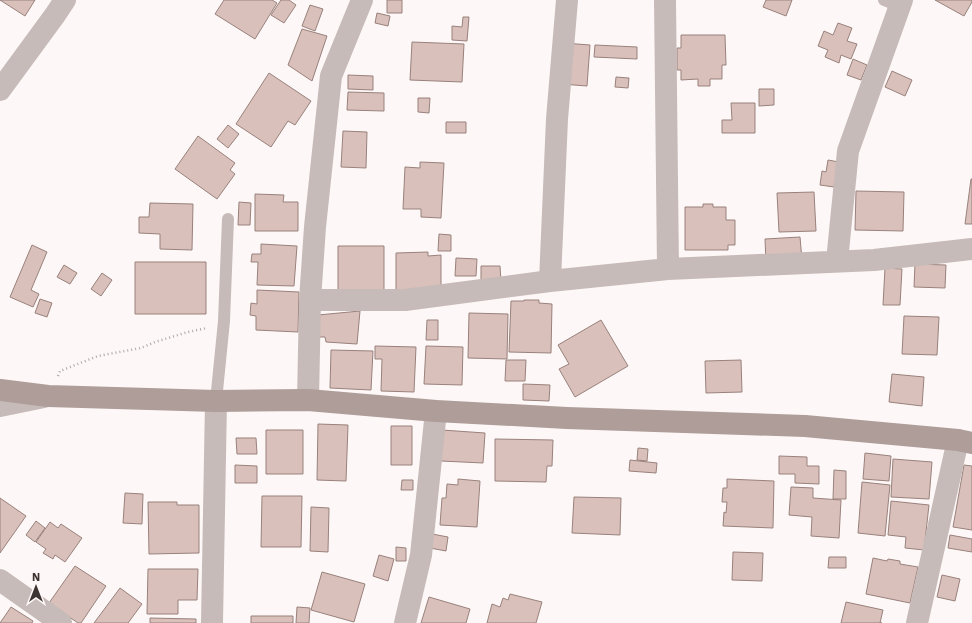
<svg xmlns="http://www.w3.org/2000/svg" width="972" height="623" font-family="'Work Sans',sans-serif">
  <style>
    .building { fill: #d9c0ba; stroke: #99817c }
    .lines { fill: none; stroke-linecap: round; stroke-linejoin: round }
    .path { stroke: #aea7a5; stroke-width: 2.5; stroke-dasharray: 1 3; stroke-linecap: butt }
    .lane { stroke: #c7bbb9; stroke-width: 12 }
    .street { stroke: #c7bbb9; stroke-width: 22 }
    .secondary { stroke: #ae9d99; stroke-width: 22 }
  </style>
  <rect width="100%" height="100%" fill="#fdf8f7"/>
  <path class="building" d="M0,0H35L25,16Z
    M224,0H272L277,3L255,39L215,14Z
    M281,0H289L296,5L284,23L271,15Z
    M387,0H402V13H387Z
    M766,0H792L786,16L763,7Z
    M935,0H972V2L964,16Z
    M310,5L323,9L315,31L302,26Z
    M377,13L390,16L388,26L375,23Z
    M463,17H469L467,41L452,40V26L462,27Z
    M838,23L852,28L847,41L857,44L851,59L841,55L839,63L825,57L828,50L818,46L824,31L833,35Z
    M302,29L327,36L312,81L288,65Z
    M681,35H725L726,65H722V79H710V86H698V79L681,80V70H677V48H681Z
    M412,42L464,44L462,82L410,80Z
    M564,43L590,45L587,86L561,84Z
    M595,45L637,47V59L594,57Z
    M853,59L867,65L861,80L847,75Z
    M892,71L912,80L905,96L885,87Z
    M269,73L311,101L295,125L288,121L271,147L236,124Z
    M348,75L373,76V90L348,89Z
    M616,77L629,78L628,88L615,87Z
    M759,89H774V105L759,106Z
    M348,92L384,93V111L347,110Z
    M418,98H430L429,113L418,112Z
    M731,103H755V133H722V120H732Z
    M446,122H466V133H446Z
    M228,125L239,134L228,148L217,139Z
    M343,131L367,132L366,168L341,167Z
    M198,136L235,163L230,170L235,174L217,199L175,169Z
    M828,160L839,162L834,187L820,185L822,171L826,172Z
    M420,162L444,163L441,218L421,217V209H403L405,167L420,168Z
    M971,179H972V224H965Z
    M856,191L904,192L903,231L855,230Z
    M814,192L816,231L779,232L777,193Z
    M255,194L284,195L283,202H298V231H255Z
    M239,202L251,203L250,225H238Z
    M150,203L193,204L192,250L160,249V234L139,233V217H149Z
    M703,204H713V207H726V220H735V245H728V250H685V207H703Z
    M439,234L451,235V251H438Z
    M800,237L802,260L766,262L765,239Z
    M261,244L297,246L294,286L257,285L258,262H251L252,254H261Z
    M32,245L47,252L31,290L39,294L33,307L10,297Z
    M338,246H384V291H338Z
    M428,252V256L441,255V290H396V253Z
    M456,258L477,259L476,276H455Z
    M135,262H206V314H135Z
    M915,264L946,265L945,288L914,287Z
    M64,265L77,273L70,284L57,277Z
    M481,266H500L501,281H481Z
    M885,268L902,269L900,305H883Z
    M102,273L112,280L101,296L91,289Z
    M257,290L299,292L298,332L256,330V316L250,315L251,303L257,304Z
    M40,299L52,303L47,317L35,313Z
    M524,300H539V303L552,304L551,353L509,352L511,301H524Z
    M360,311L357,344L326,342L325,337H317L318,315Z
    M469,313L508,314L507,359L468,358Z
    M904,316L939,317L937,355L902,354Z
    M427,320H438V340H426Z
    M601,320L628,366L575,397L559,369L569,364L558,345Z
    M375,346L416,347L414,392L381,391L382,359H375Z
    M426,346L463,347L462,385L424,384Z
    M331,350L373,351L371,390L330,388Z
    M506,360H526L525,381H505Z
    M741,360L742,392L706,393L705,361Z
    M892,374L924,377L922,406L889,402Z
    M523,384L550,385L549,401L523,400Z
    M318,424L348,425L346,481L317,480Z
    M391,426H412V465H391Z
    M266,430H303V474H266Z
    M442,430L485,433L483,463L441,461Z
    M236,438H256L257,454H237Z
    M495,439L553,440L552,466H547L546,482L495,481Z
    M638,448L648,449L647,461L637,460Z
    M865,453L891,456L889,481L863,479Z
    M779,456L807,457V466H819V484L795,483V474H779Z
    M893,459L932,462L929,499L891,497Z
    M630,460L657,463L656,473L629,471Z
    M235,465L257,466V483H235Z
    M964,465L972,466V530L953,527Z
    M834,470L846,471V499H833Z
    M458,479L480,481L477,527L440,525L442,498H446L447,484L458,485Z
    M727,479L774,481L773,528L723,526L724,512L726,513L727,502H722L723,488H727Z
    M402,480H413V490H401Z
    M862,482L890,485L885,536L858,533Z
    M791,487L813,488V498L841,500L839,538L811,536L812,517L789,515Z
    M125,493L143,494L142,524L123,523Z
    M262,496H302L301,547H261Z
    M574,497L621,498L620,535L572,533Z
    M0,498L26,516L0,553Z
    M891,501L929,505L924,550L905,548L906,537L888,535Z
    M148,502H177V505H199V553L149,554Z
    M311,507L329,508L328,552L310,551Z
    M36,521L45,528L35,542L26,535Z
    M50,522L58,528L61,524L82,538L65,562L55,555L53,559L43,553L46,549L36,542Z
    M432,534L448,537L446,551L430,548Z
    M950,535L972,539V552L948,548Z
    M396,547L406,548V561H396Z
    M733,552L763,553L762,581L732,580Z
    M379,555L394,559L388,581L373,576Z
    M829,557H846V568H828Z
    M873,558L887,561L888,559L900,561V564L918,567L910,603L866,594Z
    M75,566L106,586L81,623H78L49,603Z
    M148,569H198L197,600H178V614H147Z
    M322,572L365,584L354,622L311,610Z
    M942,575L960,579L955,601L937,597Z
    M120,588L142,604L128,623H94Z
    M510,594L542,602L536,623H487L492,604L500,607L503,598L508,600Z
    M429,597L470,609L466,623H421Z
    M846,602L883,610L880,623H882H841Z
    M11,607L33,621L32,623H0Z
    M297,607L310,608L309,623H296Z
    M251,616H293V623H251Z
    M150,618L196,619V623H150Z"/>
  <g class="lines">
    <path class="path" d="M58,376L60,371L98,356L141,348L155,342L188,332L207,328"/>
    <path class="lane" d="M884,0L899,6
      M216,401L224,321L228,219"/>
    <path class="street" d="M665,0L668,269
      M0,90L55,15L65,0
      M837,261L848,151L902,0
      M550,281L557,119L567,0
      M310,300H405L550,281L668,269L874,260L972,249
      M308,400L310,300L315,227L331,76L362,0
      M0,406L44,397
      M0,580L61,623
      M212,623L216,401
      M405,623L421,555L436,411
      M917,623L958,440"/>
    <path class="secondary" d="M0,390L48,396L216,401L308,400L436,411L567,418L805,426L958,440L972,443"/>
  </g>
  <g transform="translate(36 587)" stroke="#fdf8f7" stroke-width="3" paint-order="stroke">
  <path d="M0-3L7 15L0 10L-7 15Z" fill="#3d3331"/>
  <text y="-6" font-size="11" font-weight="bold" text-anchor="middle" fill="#3d3331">N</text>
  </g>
</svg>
